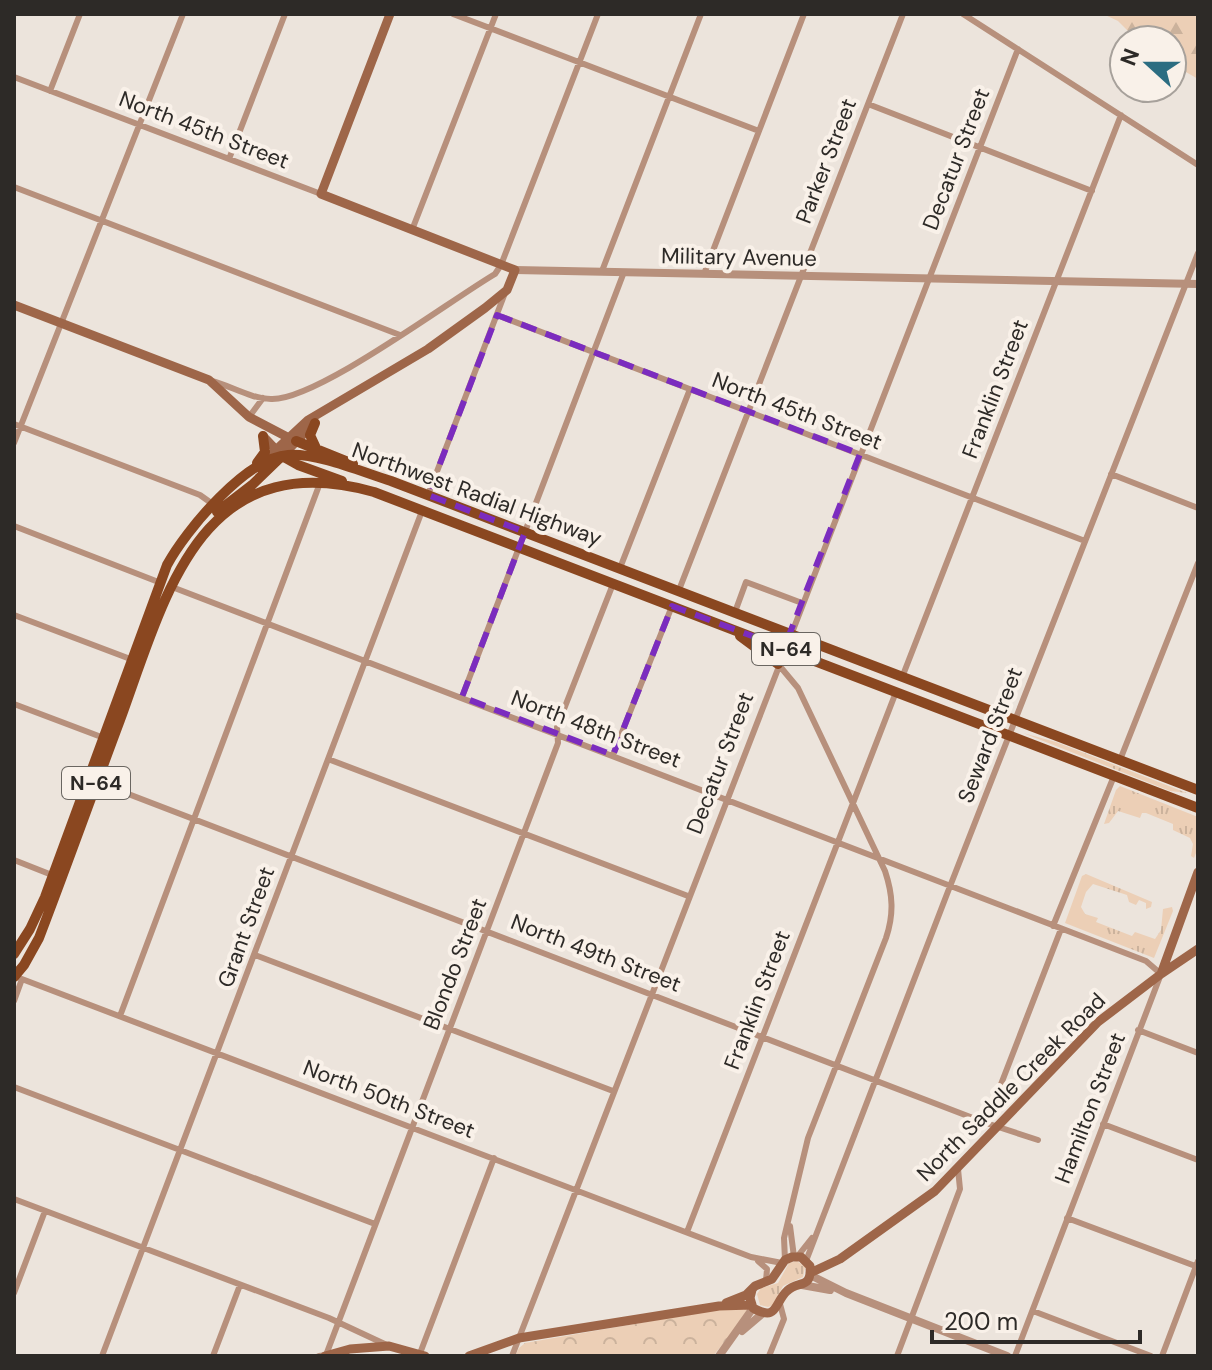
<svg xmlns="http://www.w3.org/2000/svg" width="1212" height="1370" font-family="'DM Sans',sans-serif">
  <style>
    .grass { fill: url(#grass-tufts) }
    .forest { fill: url(#forest-firs) }
    .park { fill: url(#park-crowns) }
    .lines { fill: none; stroke-linecap: round; stroke-linejoin: round }
    .minor { stroke: #b7907c; stroke-width: 6 }
    .tertiary { stroke: #b7907c; stroke-width: 8 }
    .secondary { stroke: #9e6649; stroke-width: 9 }
    .primary { stroke: #8a4720; stroke-width: 10 }
    .marked { fill: none; stroke: #7b2cbf; stroke-width: 6; stroke-dasharray: 16 10; stroke-linejoin: round }
    .labels { text-anchor: middle; dominant-baseline: central; stroke-width: 8; stroke-linejoin: round; paint-order: stroke }
    .shield { fill: #f9f1e9; stroke: #6a6661; stroke-width: 2 }
    .shield-label { font-size: 20px; font-weight: bold; fill: #2d2a27 }
    .street-label { font-size: 22px; fill: #2d2a27; stroke: #f9f1e9 }
  </style>
  <defs>
    <pattern id="grass-tufts" width="24" height="20" patternUnits="userSpaceOnUse" patternTransform="scale(2)"><rect width="24" height="20" fill="#eccfb6"/><path d="M3 7l-1-3M5 7V3M7 7l1-3M15 17l-1-3M17 17v-4M19 17l1-3" fill="none" stroke="#cbb29c"/></pattern>
    <pattern id="forest-firs" width="22" height="20" patternUnits="userSpaceOnUse" patternTransform="scale(2)"><rect width="22" height="20" fill="#eccfb6"/><path d="M5 1l3.5 6h-7zM16 11l3.5 6h-7z" fill="#cbb29c"/></pattern>
    <pattern id="park-crowns" width="20" height="18" patternUnits="userSpaceOnUse" patternTransform="scale(2)"><rect width="20" height="18" fill="#eccfb6"/><path d="M2 6a3 3 0 1 1 6 0M12 15a3 3 0 1 1 6 0" fill="none" stroke="#cbb29c"/></pattern>
  </defs>
  <rect width="100%" height="100%" fill="#ece4dc"/>
  <path class="grass" d="M1023,733L1056,742L1187,793L1170,791Z
    M1120,786L1198,817V848L1194,858L1191,856L1193,844L1190,838L1173,830V824L1146,813H1142L1140,818L1118,811L1109,823L1104,824L1116,790Z
    M1086,874L1152,902L1151,907L1146,909V903L1139,900L1136,905L1129,902L1127,895L1093,884L1086,892L1081,907L1085,914L1098,918L1096,922L1132,936L1135,932L1155,939L1161,930L1163,909L1172,907L1173,911L1154,958L1065,923L1082,876Z
    M797,1261L805,1267L803,1277L783,1286L773,1305L768,1307L760,1305L757,1294L761,1288L778,1283L789,1263Z"/>
  <path class="forest" d="M1103,14H1198V79L1172,64V40H1137L1118,21Z"/>
  <path class="park" d="M738,1306H746L749,1312L713,1356H515L519,1348L525,1343Z"/>
  <g class="lines">
    <path class="minor" d="M453,14L759,131
      M963,14L1198,165
      M14,77L321,194
      M50,91L80,14
      M868,104L1092,191
      M229,159L285,14
      M14,187L400,335
      M412,230L496,14
      M602,271L701,14
      M704,274L804,14
      M497,315L1085,541
      M212,381C231,386 252,399 271,399C316,401 449,301 495,274L501,265L598,14
      M249,417L263,398
      M14,424L200,495L214,505
      M14,443L183,14
      M1111,474L1198,508
      M428,495L505,293
      M14,526L161,583
      M620,568L690,389
      M172,587L1146,961L1161,974L1015,1356
      M679,590L903,14
      M735,612L746,582L802,603
      M14,615L133,660
      M778,664L798,688L885,871C893,895 894,914 886,938L808,1138L784,1238L785,1260
      M903,675L1121,115
      M462,697L624,272
      M14,704L104,738
      M613,755L672,606
      M328,759L688,896
      M1120,760L1198,563
      M97,782L986,1123L1038,1140
      M14,860L52,875
      M1053,926L1114,776
      M255,955L613,1091
      M14,976L751,1257L782,1263
      M14,1001L22,979
      M120,1016L320,483
      M1138,1030L1198,1053
      M14,1087L375,1224
      M986,1123L1061,929
      M1103,1124L1198,1160
      M14,1199L329,1318L389,1346
      M1067,1218L1198,1267
      M790,1226L794,1257
      M687,1232L896,692
      M797,1257L812,1238
      M758,1261L767,1269L766,1281
      M806,1261L947,894L1198,253
      M14,1293L45,1211
      M1033,1311L1151,1356
      M102,1356L422,511
      M213,1356L240,1285
      M319,1356L326,1355L558,743L557,727L613,584
      M419,1356L494,1158
      M512,1356L1018,49
      M769,1356L784,1319L780,1304
      M897,1356L960,1189L958,1169
      M1162,1356L1198,1261"/>
    <path class="tertiary" d="M515,270L1198,284
      M810,1275L846,1293L1007,1356
      M802,1285L830,1290
      M742,1331L763,1313
      M719,1356L753,1308"/>
    <path class="secondary" d="M14,305L209,380L249,417L293,440
      M263,436L282,456L314,423
      M265,460L308,420L428,349L485,308L507,290L515,270L321,194L390,14
      M1161,974L1198,872
      M810,1273L840,1259L935,1191L1098,1022L1161,974L1198,949
      M726,1303L746,1295L755,1286L772,1279L785,1260L792,1257H801L810,1266C812,1290 798,1280 787,1291C774,1303 778,1322 753,1308L750,1298L752,1290
      M325,1356L350,1349L389,1346L425,1356
      M469,1356L519,1338L719,1306L752,1305"/>
    <path class="primary" d="M315,423L310,435L316,448
      M296,441L353,464
      M257,463L265,452L263,436
      M217,512L252,485L282,456L298,465L342,481
      M740,636L778,664
      M14,954L30,929L45,897L167,565C186,530 246,458 288,455C318,453 362,472 391,481L1198,790
      M14,977L24,965L39,938C67,865 93,792 120,720C166,594 200,444 374,492L1198,808"/>
  </g>
  <path class="marked" d="M497,315L860,454L784,648L672,606L613,755L462,697L525,532L428,495Z"/>
  <g class="labels">
    <g class="shield">
      <rect x="752" y="633" width="68" height="32" rx="6"/>
      <rect x="62" y="767" width="68" height="32" rx="6"/>
    </g>
    <g class="shield-label">
      <text x="786" y="649">N-64</text>
      <text x="96" y="783">N-64</text>
    </g>
    <g class="street-label">
      <text transform="translate(204 130) rotate(21)">North 45th Street</text>
      <text transform="translate(956 159) rotate(-69)">Decatur Street</text>
      <text transform="translate(826 161) rotate(-69)">Parker Street</text>
      <text transform="translate(739 257) rotate(1)">Military Avenue</text>
      <text transform="translate(995 389) rotate(-69)">Franklin Street</text>
      <text transform="translate(797 411) rotate(21)">North 45th Street</text>
      <text transform="translate(477 494) rotate(20)">Northwest Radial Highway</text>
      <text transform="translate(596 729) rotate(21)">North 48th Street</text>
      <text transform="translate(990 735) rotate(-69)">Seward Street</text>
      <text transform="translate(720 763) rotate(-69)">Decatur Street</text>
      <text transform="translate(246 927) rotate(-70)">Grant Street</text>
      <text transform="translate(596 953) rotate(21)">North 49th Street</text>
      <text transform="translate(455 964) rotate(-69)">Blondo Street</text>
      <text transform="translate(757 1000) rotate(-69)">Franklin Street</text>
      <text transform="translate(1011 1087) rotate(-45)">North Saddle Creek Road</text>
      <text transform="translate(389 1099) rotate(21)">North 50th Street</text>
      <text transform="translate(1090 1108) rotate(-69)">Hamilton Street</text>
    </g>
  </g>
  <rect width="1212" height="1370" fill="none" stroke="#2d2a27" stroke-width="32"/>
  <g transform="translate(1148 64) rotate(291)"><circle r="38" fill="#f9f1e9" stroke="#a7a19b" stroke-width="2"/>
  <path d="M0-6L14 30L0 20L-14 30Z" fill="#2c6d81"/>
  <text y="-12" font-size="22" font-weight="bold" text-anchor="middle" fill="#2d2a27">N</text>
  </g>
  <path d="M932 1330v12h208v-12" fill="none" stroke="#2d2a27" stroke-width="4"/>
  <text x="944" y="1330" font-size="24" fill="#2d2a27" stroke="#f9f1e9" stroke-width="6" paint-order="stroke">200 m</text>
</svg>
